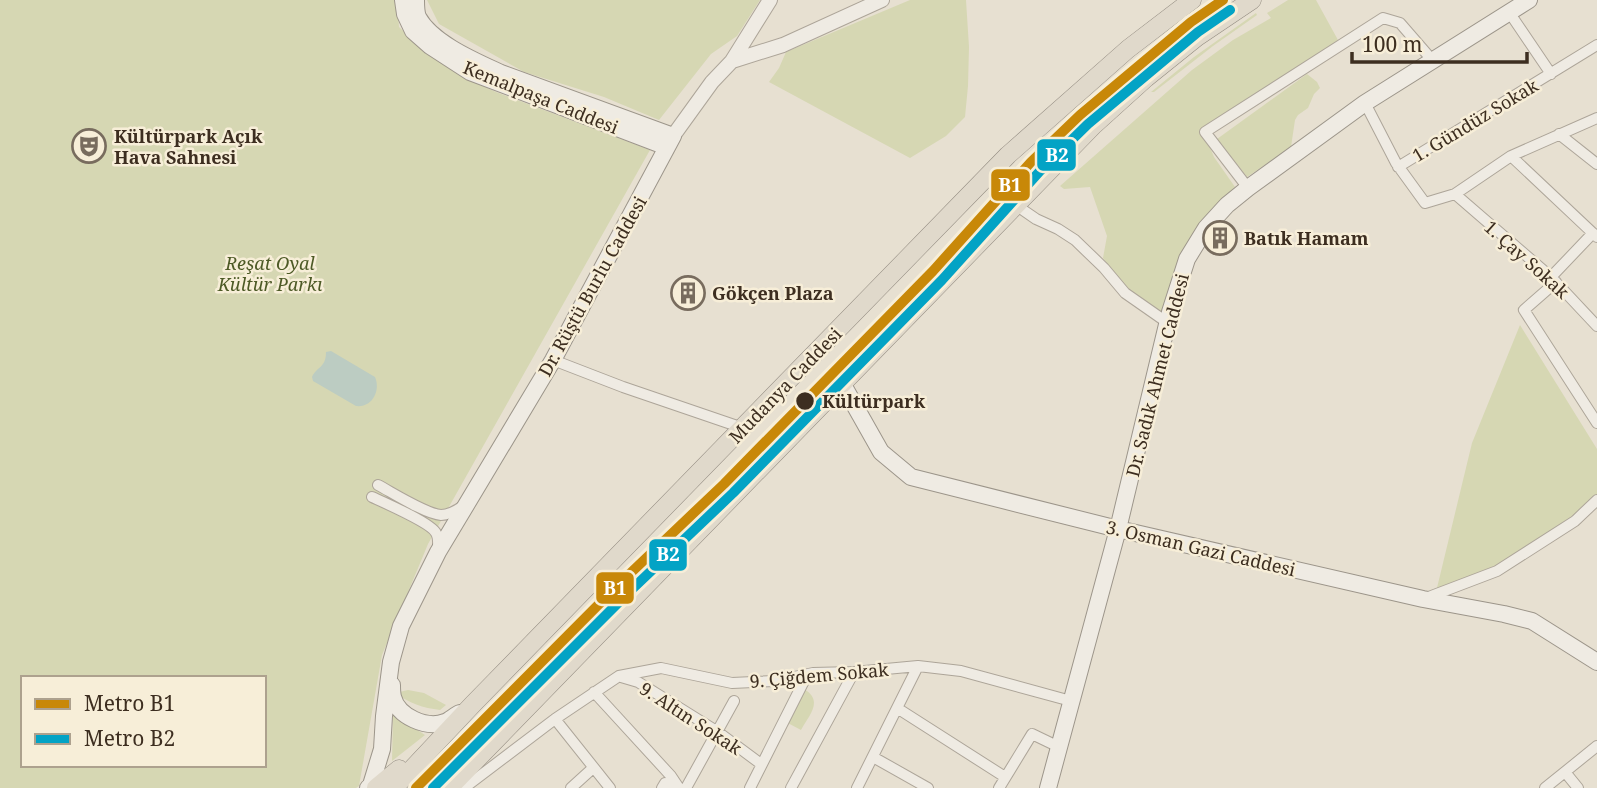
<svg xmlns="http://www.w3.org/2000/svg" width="1597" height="788" font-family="'Noto Serif',serif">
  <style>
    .green { fill: #d6d7b3; fill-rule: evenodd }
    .water { fill: #bcccc2 }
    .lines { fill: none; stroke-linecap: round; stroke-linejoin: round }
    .minor-casing { stroke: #ada599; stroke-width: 12 }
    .tertiary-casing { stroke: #ada599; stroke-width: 16 }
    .secondary-casing { stroke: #9c958a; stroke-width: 18 }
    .trunk-casing { stroke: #928b80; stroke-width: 19 }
    .minor { stroke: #efebe3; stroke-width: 10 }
    .tertiary { stroke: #efebe3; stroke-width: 14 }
    .secondary { stroke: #efebe3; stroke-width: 16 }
    .trunk { stroke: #e0d9cb; stroke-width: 18 }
    .metro-1-casing { stroke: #f7eed8; stroke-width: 16 }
    .metro-2-casing { stroke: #f7eed8; stroke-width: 16 }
    .metro-1 { stroke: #c88808; stroke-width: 10 }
    .metro-2 { stroke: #03a3c5; stroke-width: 10 }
    .stop-dot { fill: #3d2e20; stroke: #f7eed8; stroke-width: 2.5 }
    .labels { text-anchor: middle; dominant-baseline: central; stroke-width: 5; stroke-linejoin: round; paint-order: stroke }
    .street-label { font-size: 18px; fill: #3d2e20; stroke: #f7eed8 }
    .poi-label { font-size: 18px; font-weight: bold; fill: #3d2e20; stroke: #f7eed8; text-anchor: start }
    .park-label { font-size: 18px; font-style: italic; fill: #4d5a26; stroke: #f7eed8 }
    .stop-label { font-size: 18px; font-weight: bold; fill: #3d2e20; stroke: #f7eed8; text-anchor: start }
    .line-badge { stroke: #f7eed8; stroke-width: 2.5 }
    .badge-label { font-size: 19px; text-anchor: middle; font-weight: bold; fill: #fff }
  </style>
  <rect width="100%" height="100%" fill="#e7e0d1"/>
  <path class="green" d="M0,0H397L399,27L427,53L462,76L496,92L650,150L428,544L382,655L359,786L356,788H0ZM23,678H264V765H23Z
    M427,0H760L737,36L711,54L659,120L604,97L524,72L439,24Z
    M910,0H966L969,47L968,86L965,117L946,136L910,158L769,82L779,68L786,52Z
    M1288,0H1316L1338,40L1300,68L1212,124L1209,145L1214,157L1235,187L1210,211L1195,234L1167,312C1144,311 1116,276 1103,258L1107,236L1090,187L1064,189L1060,186L1192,70L1233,40L1271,18L1267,13Z
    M1256,13L1257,15L1213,46L1154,92H1151L1194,57Z
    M1307,74L1317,82L1320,88L1314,94L1308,108L1298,115L1295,120L1291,147L1247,177L1217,139Z
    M1520,325L1597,449V495L1568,521L1493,568L1436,592L1472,443Z
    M804,689C824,701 809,715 801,730L784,721Z
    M408,690L424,693L446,705L440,710C423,708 409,703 395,693Z
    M393,714L425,735L392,761Z"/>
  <path class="water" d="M331,351L375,377C381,391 372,408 356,406L313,381L312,377C317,366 326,368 326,352Z"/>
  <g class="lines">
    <g class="minor-casing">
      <path id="minor" d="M1509,12L1551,74
        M1365,103L1396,163L1425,203L1455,194L1511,156L1597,118
        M1559,134L1597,164
        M1511,156L1597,237
        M1398,167L1597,45
        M1248,188L1205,132L1383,18L1400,23L1433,61
        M1455,194L1551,277L1597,326
        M1017,206L1036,219L1058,229L1075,240L1104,268L1125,293L1168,323
        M1551,277L1593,233
        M1556,282L1524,310L1597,423
        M553,360L623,387L743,428
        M378,485C393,493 426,514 441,515C449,515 456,511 463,506
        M372,497C385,503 431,523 436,533C439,538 438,544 438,550
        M1426,598L1497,571L1575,521L1597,500
        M621,677L638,682L718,732L761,764
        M594,692L671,776L679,788
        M897,708L1005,777
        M555,719L610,788
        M873,757L928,788
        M1565,772L1578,788
        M464,788L555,719L619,676L661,668L732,683L775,681L813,673L854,672L918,666L961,671L1071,701
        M571,788L593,768
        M662,788L665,783L674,788
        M686,788L734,701
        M750,788L807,675
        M791,788L854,672
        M857,788L918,666
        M999,788L1032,734L1059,747
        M1545,788L1597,746"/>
    </g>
    <g class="tertiary-casing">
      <path id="tertiary" d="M732,61L770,0
        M673,136L712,82L732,61L783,45L882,0"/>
    </g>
    <g class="secondary-casing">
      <path id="secondary" d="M403,0L405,14L413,31L430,46L470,72L667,147
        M842,383L881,452L911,477L1118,529L1423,599L1504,614L1532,621L1597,662
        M392,685C392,689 392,693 393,697C398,717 427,729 445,722C450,720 455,715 460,713
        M368,788L371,785L382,749L384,716L391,662L401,626L438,552L553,360L673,136L501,73C475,61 432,43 418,17C416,12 416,5 416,0
        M1048,788L1118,529L1170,312L1187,259L1206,228L1227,205L1248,188L1365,103L1529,0"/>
    </g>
    <g class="trunk-casing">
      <path id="trunk" d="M376,788L399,769
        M394,788L473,704L1008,155L1128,49L1192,0
        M449,788L1094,125L1146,78L1197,37L1252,0"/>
    </g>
    <use href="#minor" class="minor"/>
    <use href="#tertiary" class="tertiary"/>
    <use href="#secondary" class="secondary"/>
    <use href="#trunk" class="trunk"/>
    <g class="metro-1-casing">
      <path id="metro-1" d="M416,788L619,584L724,484L933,271L1031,162L1080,115L1191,22L1223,0"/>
    </g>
    <g class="metro-2-casing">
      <path id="metro-2" d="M433,788L628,593L733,493L942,280L1040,171L1088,124L1198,32L1230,10"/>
    </g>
    <use href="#metro-1" class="metro-1"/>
    <use href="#metro-2" class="metro-2"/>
  </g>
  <defs>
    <g id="theatre-ring" transform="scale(1.75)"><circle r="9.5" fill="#f7eed8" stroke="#786c5e" stroke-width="1.5"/><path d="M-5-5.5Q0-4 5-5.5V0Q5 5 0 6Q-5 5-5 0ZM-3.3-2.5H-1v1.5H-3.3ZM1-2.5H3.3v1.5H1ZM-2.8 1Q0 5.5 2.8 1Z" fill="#786c5e"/></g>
    <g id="building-ring" transform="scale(1.75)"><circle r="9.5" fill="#f7eed8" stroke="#786c5e" stroke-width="1.5"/><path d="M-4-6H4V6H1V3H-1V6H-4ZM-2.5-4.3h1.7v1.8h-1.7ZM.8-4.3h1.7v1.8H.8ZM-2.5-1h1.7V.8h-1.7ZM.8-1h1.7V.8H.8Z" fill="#786c5e"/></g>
  </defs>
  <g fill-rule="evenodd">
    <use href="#theatre-ring" x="89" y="146"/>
    <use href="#building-ring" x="1220" y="238"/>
    <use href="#building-ring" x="688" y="293"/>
  </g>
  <circle class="stop-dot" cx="805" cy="401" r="10"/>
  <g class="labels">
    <g class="street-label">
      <text transform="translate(541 97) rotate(22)">Kemalpaşa Caddesi</text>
      <text transform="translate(1475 120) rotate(-31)">1. Gündüz Sokak</text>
      <text transform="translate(1527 259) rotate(42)">1. Çay Sokak</text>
      <text transform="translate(592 286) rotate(-61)">Dr. Rüştü Burlu Caddesi</text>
      <text transform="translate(1157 375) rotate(-76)">Dr. Sadık Ahmet Caddesi</text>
      <text transform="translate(785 385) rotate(-46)">Mudanya Caddesi</text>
      <text transform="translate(1201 548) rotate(13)">3. Osman Gazi Caddesi</text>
      <text transform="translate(819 675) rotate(-5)">9. Çiğdem Sokak</text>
      <text transform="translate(691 718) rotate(33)">9. Altın Sokak</text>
    </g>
    <g class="poi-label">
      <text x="114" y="136">Kültürpark Açık<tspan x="114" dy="21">Hava Sahnesi</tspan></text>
      <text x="1244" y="238">Batık Hamam</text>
      <text x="712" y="293">Gökçen Plaza</text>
    </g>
    <g class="park-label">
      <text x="270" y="263">Reşat Oyal<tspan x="270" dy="21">Kültür Parkı</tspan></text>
    </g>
    <g class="stop-label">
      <text x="822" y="401">Kültürpark</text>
    </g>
  </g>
  <g class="line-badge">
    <rect x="1036" y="138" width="41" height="34" rx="7" fill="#03a3c5"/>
    <rect x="990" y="168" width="41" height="34" rx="7" fill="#c88808"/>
    <rect x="648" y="538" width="40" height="34" rx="7" fill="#03a3c5"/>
    <rect x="595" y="571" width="40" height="34" rx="7" fill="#c88808"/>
  </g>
  <g class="badge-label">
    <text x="1057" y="162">B2</text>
    <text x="1010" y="192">B1</text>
    <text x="668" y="561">B2</text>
    <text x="615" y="595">B1</text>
  </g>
  <rect x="21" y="676" width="245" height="91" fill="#f7eed8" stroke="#ada18e" stroke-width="2"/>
  <rect x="35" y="699" width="35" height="10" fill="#c88808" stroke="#ada18e" stroke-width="2"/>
  <text x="84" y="711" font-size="21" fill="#3d2e20">Metro B1</text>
  <rect x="35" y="734" width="35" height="10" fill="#03a3c5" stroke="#ada18e" stroke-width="2"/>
  <text x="84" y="746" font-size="21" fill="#3d2e20">Metro B2</text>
  <path d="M1352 52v10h175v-10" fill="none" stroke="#3d2e20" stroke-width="3.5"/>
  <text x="1362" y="52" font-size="21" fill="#3d2e20" stroke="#f7eed8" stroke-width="5" paint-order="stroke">100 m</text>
</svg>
